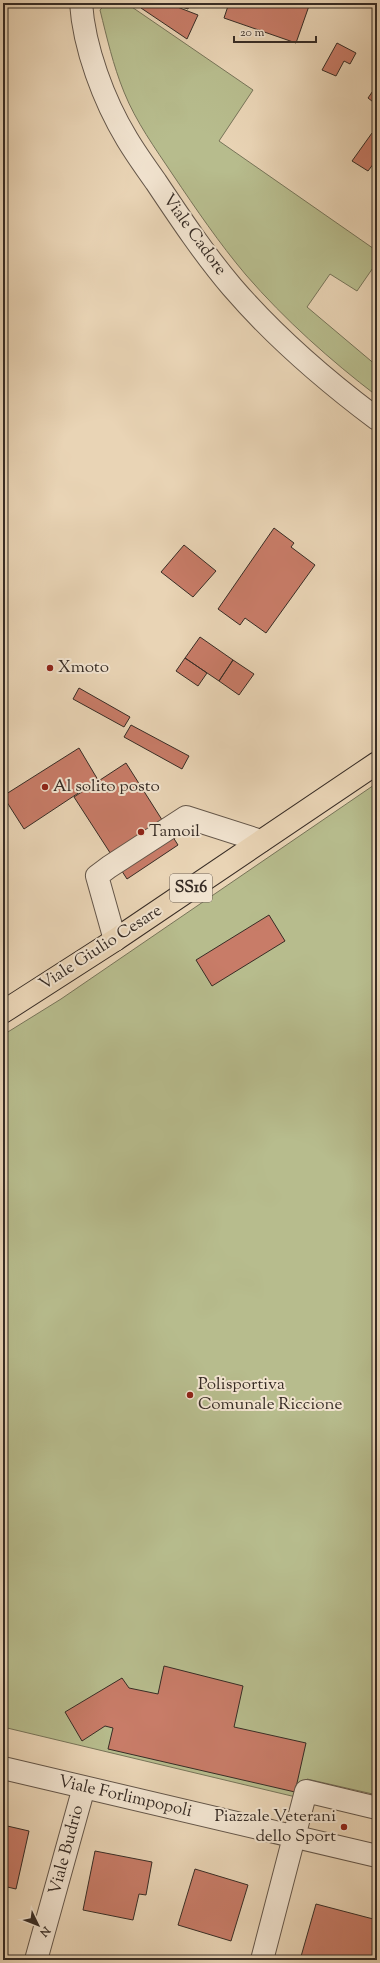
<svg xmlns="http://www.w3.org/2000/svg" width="380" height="1963" font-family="'Sorts Mill Goudy',serif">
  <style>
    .green { fill: #b7bc8d; stroke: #777459 }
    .building { fill: #c87c68; stroke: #372c25 }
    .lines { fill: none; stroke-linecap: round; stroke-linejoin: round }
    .minor-casing { stroke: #645649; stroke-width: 24 }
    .major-casing { stroke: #372c25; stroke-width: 24 }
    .minor { stroke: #f1e3cf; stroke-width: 22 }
    .major { stroke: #e9d4b5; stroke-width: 22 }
    .poi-dot { fill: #8f2418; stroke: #f1e3cf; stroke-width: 1.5 }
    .labels { text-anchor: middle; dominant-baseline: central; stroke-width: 4; stroke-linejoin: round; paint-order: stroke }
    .shield { fill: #f1e3cf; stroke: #6f6358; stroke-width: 1 }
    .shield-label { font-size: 16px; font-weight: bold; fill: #372c25 }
    .street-label { font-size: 17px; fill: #372c25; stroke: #f1e3cf }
    .poi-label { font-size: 17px; fill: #372c25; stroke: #f1e3cf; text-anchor: start }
  </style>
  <rect width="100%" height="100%" fill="#e9d4b5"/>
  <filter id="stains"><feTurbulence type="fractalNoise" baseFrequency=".005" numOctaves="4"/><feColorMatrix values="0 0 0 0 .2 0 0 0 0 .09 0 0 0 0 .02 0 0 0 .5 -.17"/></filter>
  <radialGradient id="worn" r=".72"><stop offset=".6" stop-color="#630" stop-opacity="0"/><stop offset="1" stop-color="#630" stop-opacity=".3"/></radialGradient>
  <path class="green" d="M106,3H126L253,90L219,141L377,251V262L357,291L330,274L307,307L377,366V396C330,360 285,320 246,275C219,243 196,209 173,175C155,148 136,122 124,92C113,65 107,38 100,10Z
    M377,783V1795L307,1779L300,1798L3,1727V1035L61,999Z"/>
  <path class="building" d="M145,3H167L198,15L187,39L141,8Z
    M170,3H190L188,9Z
    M229,3H310L296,43L224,18Z
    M337,43L356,53L350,64L344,61L336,76L322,70Z
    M377,85V105L368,98Z
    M372,133L377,137V159L368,171L352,161Z
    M274,528L294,543L291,547L315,565L266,633L245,618L240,625L218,609Z
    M184,545L216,571L193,597L161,572Z
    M200,637L233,660L219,681L185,658Z
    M185,658L207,673L198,686L176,671Z
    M233,660L254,674L239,695L219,681Z
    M79,688L130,717L124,727L73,699Z
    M131,725L189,756L182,769L124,737Z
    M79,748L98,780L24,829L3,796Z
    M126,763L178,845L127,879L74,797Z
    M269,915L285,941L212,986L196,960Z
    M164,1666L243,1686L234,1727L306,1743L295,1792L108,1749L113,1728L105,1726L82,1741L65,1712L122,1678L129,1688L158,1694Z
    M3,1825L29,1831L16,1889L3,1886Z
    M95,1851L152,1862L146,1895L139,1894L133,1920L83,1910Z
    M195,1869L248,1885L231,1941L178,1925Z
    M316,1904L377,1920V1960H300Z
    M85,1956L101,1960H84Z"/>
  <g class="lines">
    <g class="minor-casing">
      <path id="minor" d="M81,3C84,48 104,101 127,139C136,154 146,168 156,182C180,218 204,254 232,287C275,337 325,380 377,419
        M115,940L97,876L109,867L186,817L261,841
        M3,1768L377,1856
        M36,1960L84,1787
        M262,1960L306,1791L377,1808"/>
    </g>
    <g class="major-casing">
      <path id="major" d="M3,1012L115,940L377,763"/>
    </g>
    <use href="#minor" class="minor"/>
    <use href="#major" class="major"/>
  </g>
  <g class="poi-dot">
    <circle cx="50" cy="668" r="4"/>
    <circle cx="45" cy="787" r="4"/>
    <circle cx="141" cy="832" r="4"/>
    <circle cx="190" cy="1395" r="4"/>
    <circle cx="344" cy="1827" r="4"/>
  </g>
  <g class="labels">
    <rect class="shield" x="170" y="874" width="42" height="28" rx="3"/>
    <g class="shield-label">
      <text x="191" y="888">SS16</text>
    </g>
    <g class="street-label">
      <text transform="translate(194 235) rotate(54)">Viale Cadore</text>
      <text transform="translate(101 948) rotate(-33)">Viale Giulio Cesare</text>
      <text transform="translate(125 1797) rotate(13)">Viale Forlimpopoli</text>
      <text transform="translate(67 1850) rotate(-75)">Viale Budrio</text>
    </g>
    <g class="poi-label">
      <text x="58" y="668">Xmoto</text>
      <text x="53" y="787">Al solito posto</text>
      <text x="149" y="832">Tamoil</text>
      <text x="198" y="1385">Polisportiva<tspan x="198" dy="20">Comunale Riccione</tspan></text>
      <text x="336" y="1817" text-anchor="end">Piazzale Veterani<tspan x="336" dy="20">dello Sport</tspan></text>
    </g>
  </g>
  <rect width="380" height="1963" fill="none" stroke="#e9d4b5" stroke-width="16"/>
  <rect x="4" y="4" width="372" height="1955" fill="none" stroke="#372c25" stroke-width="2"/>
  <rect x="8" y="8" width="364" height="1947" fill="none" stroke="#372c25"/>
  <g transform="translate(38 1925) rotate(133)" stroke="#f1e3cf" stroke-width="3" paint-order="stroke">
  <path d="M0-3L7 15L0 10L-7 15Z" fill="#372c25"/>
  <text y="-6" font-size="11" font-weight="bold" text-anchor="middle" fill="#372c25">N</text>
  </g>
  <path d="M234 36v6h82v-6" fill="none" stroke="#372c25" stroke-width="2"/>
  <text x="240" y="36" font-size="12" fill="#372c25" stroke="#f1e3cf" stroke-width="3" paint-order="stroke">20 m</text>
  <rect width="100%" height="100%" filter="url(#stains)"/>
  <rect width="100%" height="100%" fill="url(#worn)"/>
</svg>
